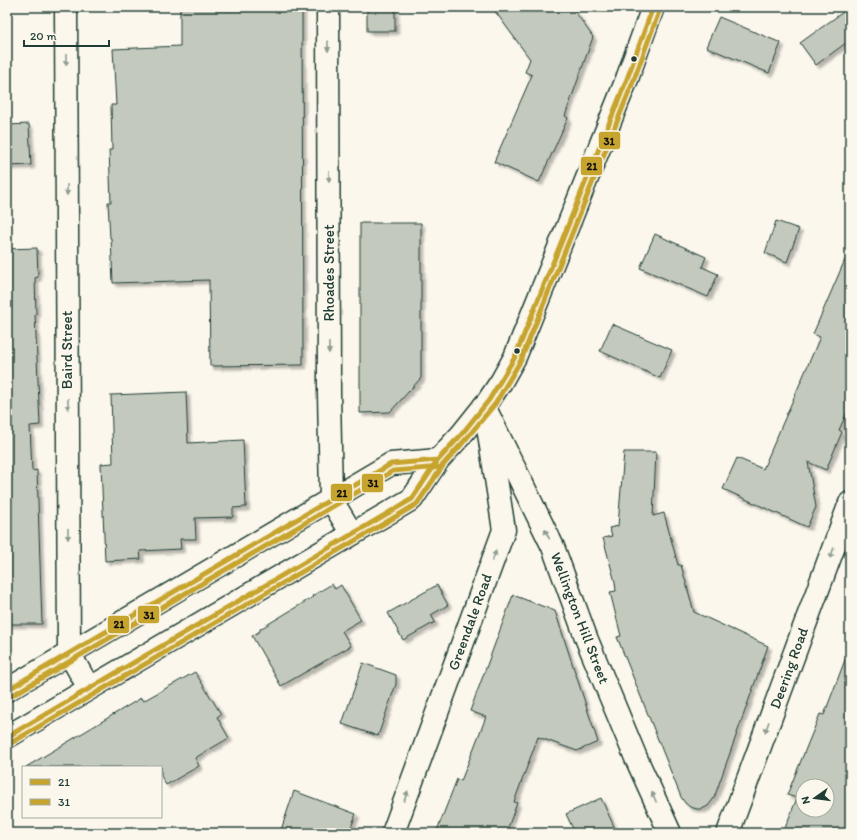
<svg xmlns="http://www.w3.org/2000/svg" width="857" height="840" font-family="Itim,sans-serif">
  <style>
    .building { fill: #c4c9be; stroke: #1f3d34; fill-rule: evenodd; filter: url(#shadow) }
    .lines { fill: none; stroke-linecap: round; stroke-linejoin: round }
    .street-casing { stroke: #1f3d34; stroke-width: 25 }
    .highway-casing { stroke: #1f3d34; stroke-width: 25 }
    .street { stroke: #fbf7ec; stroke-width: 22 }
    .highway { stroke: #fbf7ec; stroke-width: 22 }
    .bus-1-casing { stroke: #fbf7ec; stroke-width: 8 }
    .bus-2-casing { stroke: #fbf7ec; stroke-width: 8 }
    .bus-1 { stroke: #c7a42e; stroke-width: 5 }
    .bus-2 { stroke: #c7a42e; stroke-width: 5 }
    .oneway { fill: #8d9a90 }
    .bus-dot { fill: #1f3d34; stroke: #fbf7ec; stroke-width: 1.5 }
    .labels { text-anchor: middle; dominant-baseline: central; stroke-width: 3; stroke-linejoin: round; paint-order: stroke }
    .street-label { font-size: 15px; fill: #1f3d34; stroke: #fbf7ec }
    .line-badge { stroke: #fbf7ec; stroke-width: 1.5 }
    .pale-badge-label { font-size: 11px; text-anchor: middle; font-weight: bold; fill: #111 }
  </style>
  <defs>
    <filter id="shadow"><feDropShadow dx="3.5" dy="3.5" stdDeviation="1" flood-color="#0004"/></filter>
  </defs>
  <rect width="100%" height="100%" fill="#fbf7ec"/>
  <filter id="ink" filterUnits="userSpaceOnUse"><feTurbulence type="fractalNoise" baseFrequency=".025" numOctaves="2"/><feDisplacementMap in="SourceGraphic" scale="8" xChannelSelector="R" yChannelSelector="G"/><feConvolveMatrix kernelMatrix="1 2 1 2 8 2 1 2 1" color-interpolation-filters="sRGB"/></filter>
  <g filter="url(#ink)">
    <g class="building">
      <polygon points="180,7 302,7 303,365 210,366 209,280 113,283 111,238 110,238 108,202 111,202 109,150 112,150 111,105 116,105 113,49 180,46"/>
      <rect x="367" y="7" width="28" height="24"/>
      <polygon points="492,7 572,7 593,37 565,116 568,118 539,182 494,162 532,75 525,72 530,59"/>
      <polygon points="850,7 850,40 816,65 800,43"/>
      <polygon points="719,17 781,43 769,73 706,47"/>
      <polygon points="29,124 31,165 7,166 7,125"/>
      <polygon points="776,221 799,229 787,262 765,253"/>
      <polygon points="360,223 421,223 421,378 390,412 360,413"/>
      <polygon points="655,234 706,257 702,267 718,274 708,297 640,268"/>
      <polygon points="37,248 38,277 35,278 36,314 35,314 40,425 30,426 32,471 37,470 42,624 7,624 7,249"/>
      <polygon points="850,248 850,406 839,430 842,432 826,470 808,462 816,507 807,527 723,489 737,458 763,469 820,337 813,334"/>
      <polygon points="612,324 672,350 660,378 600,351"/>
      <polygon points="186,392 188,443 243,440 246,507 233,508 233,517 195,518 196,539 180,539 181,549 140,551 141,559 105,561 101,464 113,463 111,395"/>
      <polygon points="624,452 656,452 653,516 664,513 678,565 681,565 694,612 768,646 714,798 708,806 702,809 697,809 690,807 685,803 681,797 617,637 621,636 610,592 616,591 615,582 603,538 612,536 609,528 618,526"/>
      <polygon points="332,584 335,589 341,585 361,620 342,631 351,646 281,686 252,636 260,631 260,629 313,597 312,596"/>
      <polygon points="437,585 448,605 431,615 435,622 403,640 388,613"/>
      <polygon points="513,595 555,611 598,742 577,751 538,737 514,802 517,803 506,833 436,833 457,779 461,781 486,717 470,711"/>
      <path d="M848,652L850,653V833H783L797,798L787,795L820,714L824,715ZM803,786H827V810H803Z"/>
      <polygon points="363,663 396,675 396,684 378,736 342,724"/>
      <polygon points="195,672 221,714 217,717 229,738 195,758 199,766 166,785 161,776 161,767 26,767 141,698 143,701"/>
      <polygon points="294,791 356,814 349,833 280,833"/>
      <polygon points="601,798 617,833 575,833 566,814"/>
    </g>
    <g class="lines">
      <defs>
        <g id="street">
          <polyline points="66,7 69,653 89,688"/>
          <polyline points="328,7 329,392 331,499 352,534"/>
          <polyline points="484,406 553,547 587,640 636,758 670,833"/>
          <polyline points="393,833 504,530 488,427"/>
          <polyline points="728,833 850,503"/>
        </g>
        <g id="highway">
          <polyline points="7,690 391,464 438,460"/>
          <polyline points="7,737 412,499 438,460 461,435 489,400 501,382 515,357 627,79 653,7"/>
        </g>
      </defs>
      <use href="#street" class="street-casing"/>
      <use href="#highway" class="highway-casing"/>
      <use href="#street" class="street"/>
      <use href="#highway" class="highway"/>
      <defs>
        <g id="bus-1">
          <polyline points="7,690 391,464 438,460 455,441"/>
          <polyline points="7,737 412,499 438,460 461,435 489,400 515,357 627,79 653,7"/>
        </g>
        <g id="bus-2">
          <polyline points="11,696 393,471 441,467 460,446"/>
          <polyline points="11,743 417,504 444,464 466,439 495,404 521,360 633,82 660,9"/>
        </g>
      </defs>
      <use href="#bus-1" class="bus-1-casing"/>
      <use href="#bus-2" class="bus-2-casing"/>
      <use href="#bus-1" class="bus-1"/>
      <use href="#bus-2" class="bus-2"/>
    </g>
    <defs><path id="oneway-solid" d="M-6-.8H1V-3.2L6.5 0L1 3.2V.8H-6Z"/></defs>
    <g class="oneway">
      <use href="#oneway-solid" transform="translate(328 46) rotate(90)"/>
      <use href="#oneway-solid" transform="translate(66 60) rotate(90)"/>
      <use href="#oneway-solid" transform="translate(329 176) rotate(90)"/>
      <use href="#oneway-solid" transform="translate(67 190) rotate(90)"/>
      <use href="#oneway-solid" transform="translate(329 348) rotate(90)"/>
      <use href="#oneway-solid" transform="translate(68 404) rotate(90)"/>
      <use href="#oneway-solid" transform="translate(68 534) rotate(90)"/>
      <use href="#oneway-solid" transform="translate(547 534) rotate(-116)"/>
      <use href="#oneway-solid" transform="translate(832 553) rotate(110)"/>
      <use href="#oneway-solid" transform="translate(494 556) rotate(-70)"/>
      <use href="#oneway-solid" transform="translate(767 727) rotate(110)"/>
      <use href="#oneway-solid" transform="translate(406 796) rotate(-70)"/>
      <use href="#oneway-solid" transform="translate(654 797) rotate(-114)"/>
    </g>
  </g>
  <g class="bus-dot">
    <circle cx="634" cy="59" r="3.5"/>
    <circle cx="517" cy="351" r="3.5"/>
  </g>
  <g class="labels">
    <g class="street-label">
      <text transform="translate(329 273) rotate(-90)">Rhoades Street</text>
      <text transform="translate(67 350) rotate(-90)">Baird Street</text>
      <text transform="translate(580 618) rotate(69)">Wellington Hill Street</text>
      <text transform="translate(470 622) rotate(-70)">Greendale Road</text>
      <text transform="translate(789 668) rotate(-70)">Deering Road</text>
    </g>
  </g>
  <g class="line-badge">
    <rect x="598" y="131" width="23" height="19" rx="4" fill="#c7a42e"/>
    <rect x="580" y="156" width="23" height="20" rx="4" fill="#c7a42e"/>
    <rect x="361" y="473" width="23" height="20" rx="4" fill="#c7a42e"/>
    <rect x="330" y="483" width="23" height="19" rx="4" fill="#c7a42e"/>
    <rect x="137" y="605" width="23" height="19" rx="4" fill="#c7a42e"/>
    <rect x="107" y="615" width="23" height="19" rx="4" fill="#c7a42e"/>
  </g>
  <g class="pale-badge-label">
    <text x="609" y="145">31</text>
    <text x="592" y="170">21</text>
    <text x="373" y="487">31</text>
    <text x="342" y="497">21</text>
    <text x="149" y="619">31</text>
    <text x="119" y="628">21</text>
  </g>
  <rect width="857" height="840" fill="none" stroke="#fbf7ec" stroke-width="24"/>
  <rect x="12" y="12" width="833" height="816" fill="none" stroke="#1f3d34" stroke-width="1.5" filter="url(#ink)"/>
  <rect x="22" y="766" width="140" height="52" fill="#fbf7ec" stroke="#a3ada2"/>
  <rect x="30" y="779" width="20" height="6" fill="#c7a42e" stroke="#a3ada2"/>
  <text x="58" y="786" font-size="12" fill="#1f3d34">21</text>
  <rect x="30" y="799" width="20" height="6" fill="#c7a42e" stroke="#a3ada2"/>
  <text x="58" y="806" font-size="12" fill="#1f3d34">31</text>
  <g transform="translate(815 798) rotate(256)"><circle r="19" fill="#fbf7ec" stroke="#a3ada2"/>
  <path d="M0-3L7 15L0 10L-7 15Z" fill="#1f3d34"/>
  <text y="-6" font-size="11" font-weight="bold" text-anchor="middle" fill="#1f3d34">N</text>
  </g>
  <path d="M24 40v6h85v-6" fill="none" stroke="#1f3d34" stroke-width="2"/>
  <text x="30" y="40" font-size="12" fill="#1f3d34" stroke="#fbf7ec" stroke-width="3" paint-order="stroke">20 m</text>
</svg>
